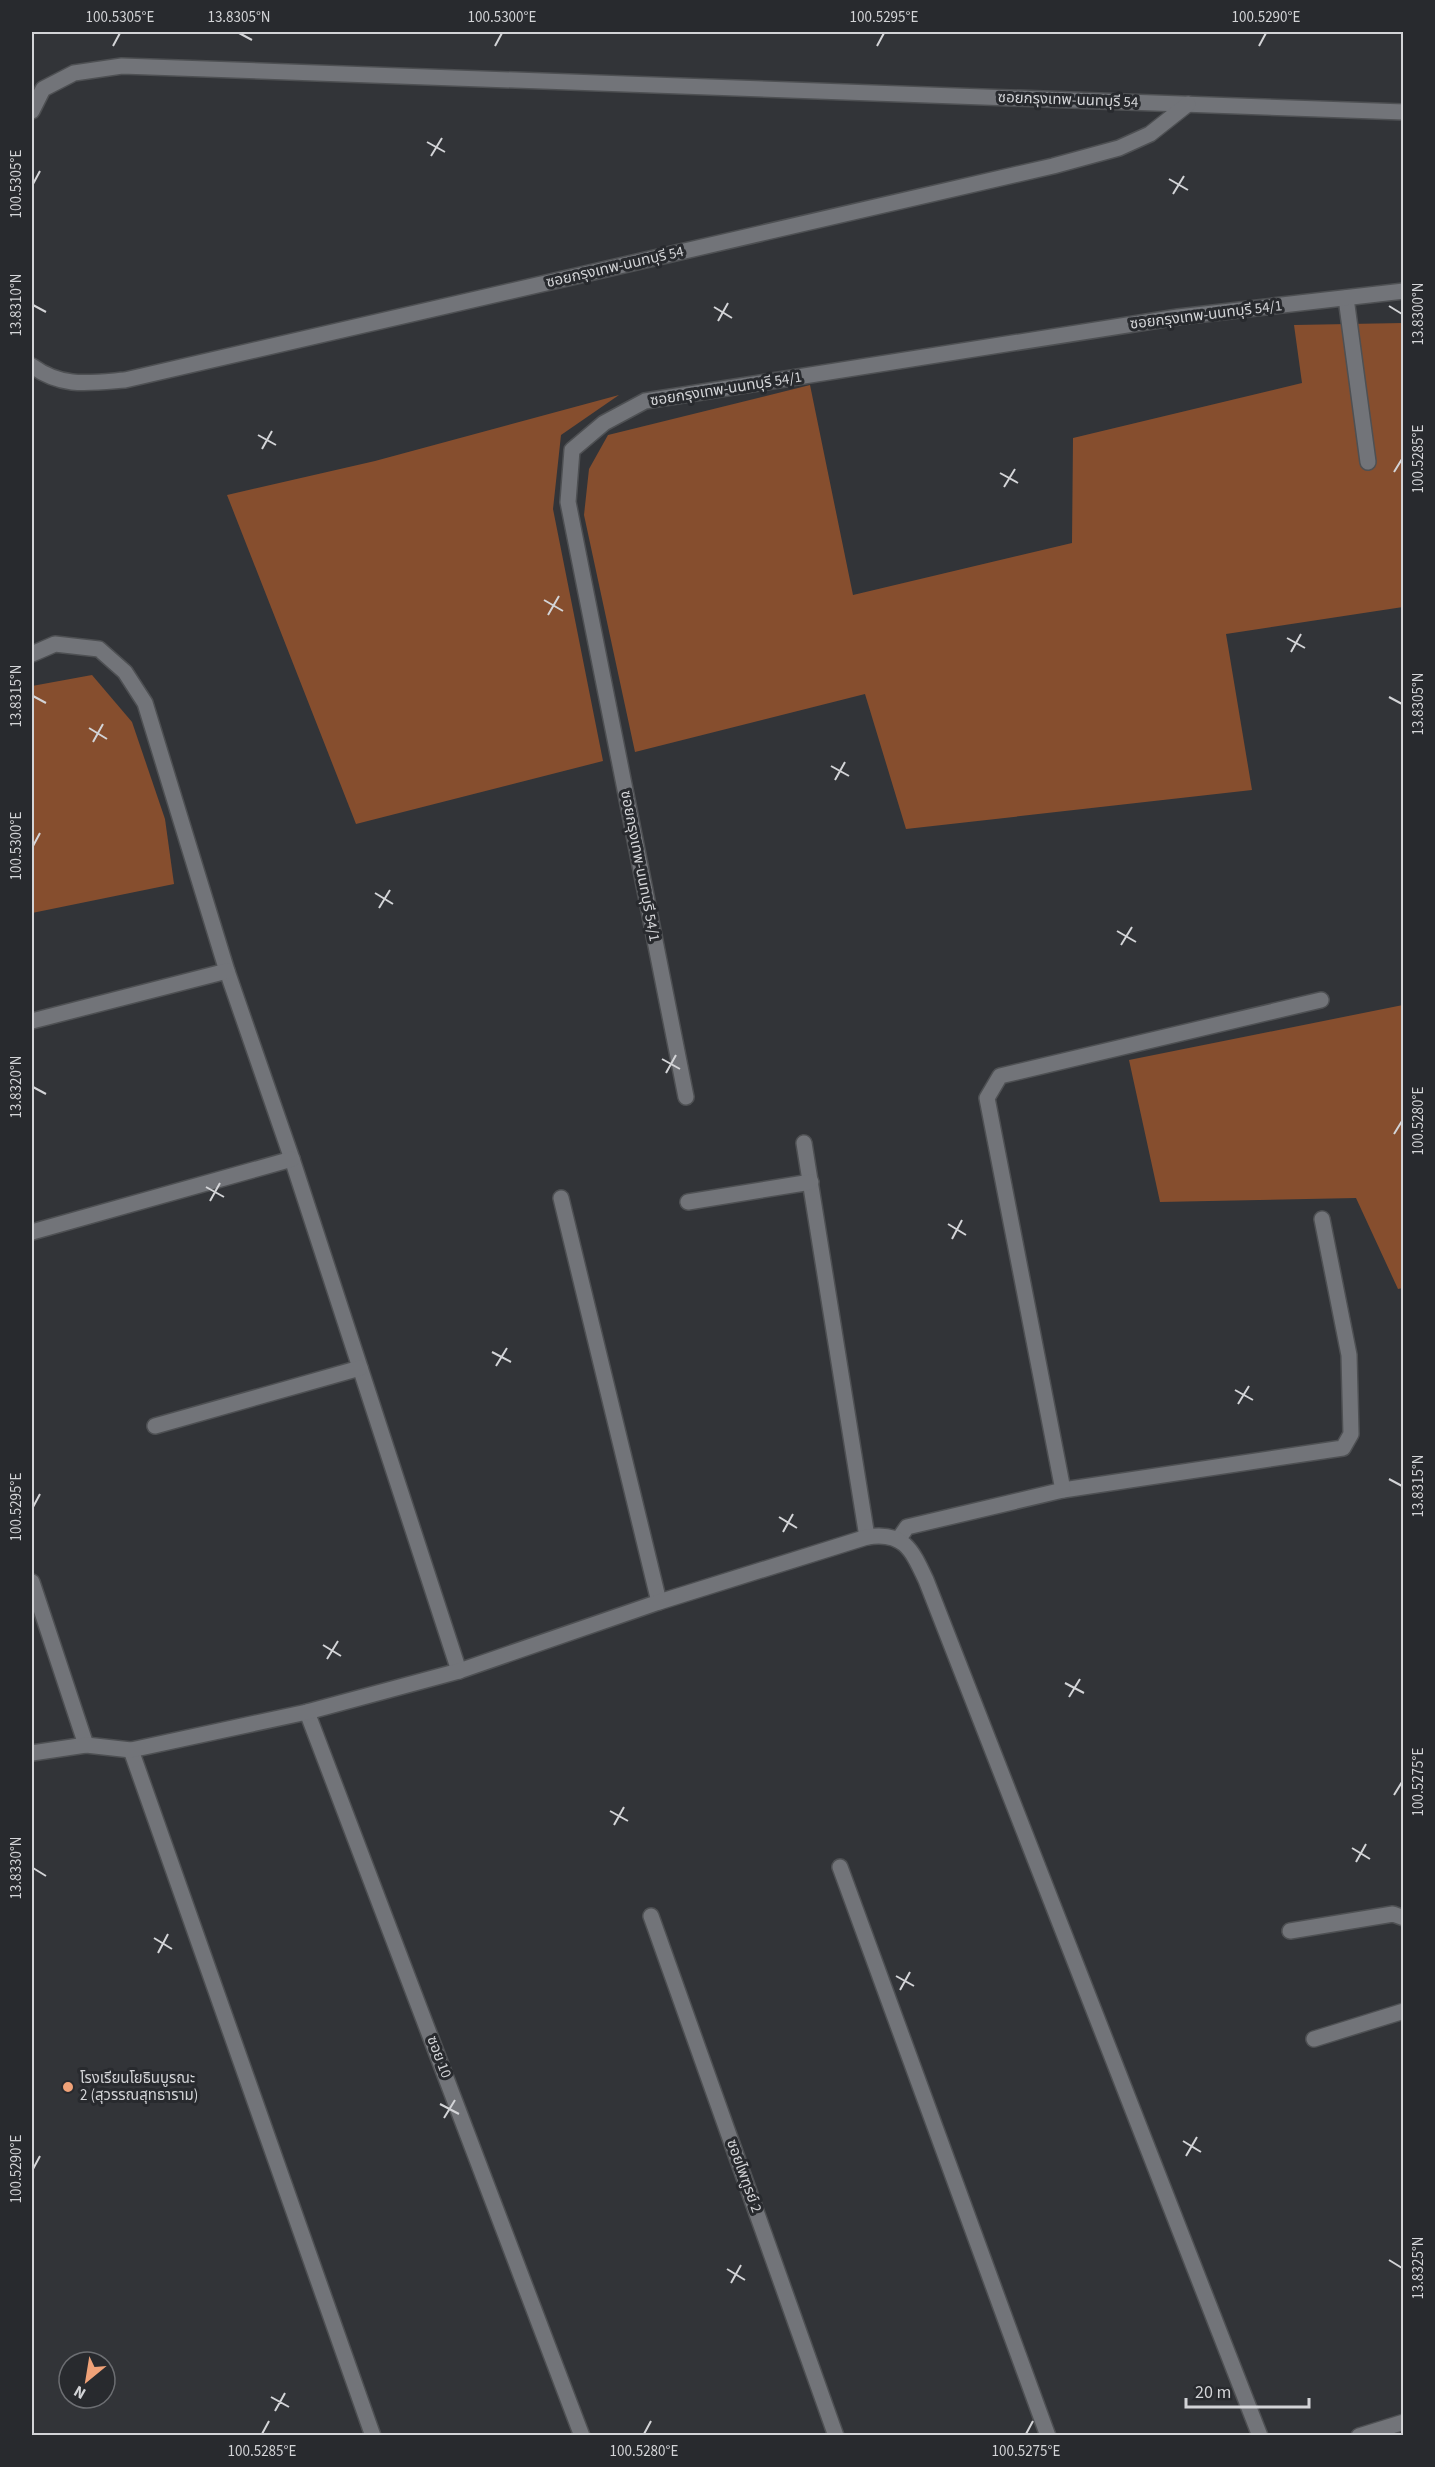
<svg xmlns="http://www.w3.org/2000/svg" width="1435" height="2467" font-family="'Source Sans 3','Noto Sans Thai',sans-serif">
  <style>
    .green { fill: #864e2e }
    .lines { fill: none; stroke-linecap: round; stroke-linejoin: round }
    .service-casing { stroke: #4e5053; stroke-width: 18 }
    .minor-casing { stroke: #4e5053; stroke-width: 18 }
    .service { stroke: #727479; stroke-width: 15 }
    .minor { stroke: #727479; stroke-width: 15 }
    .ticks { fill: none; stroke: #d3d4d7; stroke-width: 2 }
    .poi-dot { fill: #f0a278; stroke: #282a2e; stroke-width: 2 }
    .labels { text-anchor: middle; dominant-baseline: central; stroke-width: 6; stroke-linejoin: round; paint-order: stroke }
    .street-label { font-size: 15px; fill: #d3d4d7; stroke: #282a2e }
    .poi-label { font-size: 15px; fill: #d3d4d7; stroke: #282a2e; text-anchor: start }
    .neatline { fill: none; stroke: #d3d4d7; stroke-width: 2 }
    .ticks-label { font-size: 15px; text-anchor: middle; fill: #d3d4d7 }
  </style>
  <rect width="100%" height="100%" fill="#323438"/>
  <g class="green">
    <polygon points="1403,323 1403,607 1226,634 1252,790 906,829 865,694 635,752 584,515 589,469 608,435 810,385 853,595 1072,543 1073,438 1302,383 1294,325"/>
    <polygon points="619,395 561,435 553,509 603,761 356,824 227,495 375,461"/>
    <polygon points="92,675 132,722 165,819 174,884 32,913 32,686"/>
    <polygon points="1403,1005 1403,1288 1398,1289 1356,1198 1160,1202 1129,1060"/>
  </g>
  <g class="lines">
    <defs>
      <polyline id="service" points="1346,298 1368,462"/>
      <g id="minor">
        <polyline points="32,111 43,89 74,73 122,66 1404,112"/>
        <path d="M32,366C62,388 89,383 125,380L1053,166L1119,148L1150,134L1188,104"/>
        <polyline points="32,654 55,644 99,649 125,672 145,703 227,971 292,1159 459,1671"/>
        <polyline points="32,1021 227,971"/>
        <polyline points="686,1097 568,502 572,450 604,423 645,401 1178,317 1404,291"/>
        <polyline points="804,1143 867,1537"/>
        <polyline points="561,1198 659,1602"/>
        <polyline points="688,1202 811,1182"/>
        <polyline points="32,1232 292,1159"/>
        <polyline points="155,1426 360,1368"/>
        <polyline points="1063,1490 1343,1448 1351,1434 1349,1355 1322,1219"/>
        <polyline points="898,1540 907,1527 1063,1490 987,1098 1000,1076 1321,1000"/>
        <polyline points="32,1582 86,1745"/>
        <polyline points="307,1712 582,2436"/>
        <polyline points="131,1750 373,2436"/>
        <path d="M32,1753L86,1745L131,1750L307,1712L459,1671L659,1602L867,1537C904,1531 912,1550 926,1580L1260,2436"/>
        <polyline points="840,1867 1048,2436"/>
        <polyline points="651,1916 836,2436"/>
        <polyline points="1290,1931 1393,1914 1404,1918"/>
        <polyline points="1314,2039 1404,2011"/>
        <polyline points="1359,2436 1404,2422"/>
      </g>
    </defs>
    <use href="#service" class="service-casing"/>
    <use href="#minor" class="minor-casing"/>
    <use href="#service" class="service"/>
    <use href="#minor" class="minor"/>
  </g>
  <path class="ticks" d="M239,33L252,40M113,46L120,33M495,46L502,33M877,46L884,33M1259,46L1266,33M427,142L445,152M431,156L442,138M1169,179L1188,190M33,184L40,171M1173,194L1184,176M33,305L46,312M1389,306L1402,314M714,307L732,318M718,321L728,303M258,435L276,445M262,449L272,431M1394,472L1402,459M1000,473L1018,483M1004,487L1015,469M544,600L563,611M548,615L559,596M1287,638L1305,648M1291,652L1301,634M33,696L46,703M1389,697L1402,704M89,728L107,739M93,742L103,724M831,766L849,776M835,780L845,762M33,846L40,833M375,893L393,904M379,908L390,890M1117,931L1136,942M1121,945L1132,927M662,1059L680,1069M666,1073L676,1055M33,1087L46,1094M1394,1134L1402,1121M206,1187L224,1197M210,1201L220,1183M948,1224L966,1235M952,1239L962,1220M492,1352L511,1362M496,1366L507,1348M1235,1390L1253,1400M1238,1404L1249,1386M1389,1479L1402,1486M33,1507L40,1494M779,1517L797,1528M783,1532L793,1514M323,1645L341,1656M327,1659L338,1641M1065,1683L1084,1693M1069,1697L1080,1679M1394,1795L1402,1782M610,1811L628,1821M614,1825L624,1807M1352,1848L1370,1859M1356,1862L1366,1844M33,1868L46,1876M154,1938L172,1949M158,1953L168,1934M896,1976L914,1986M900,1990L910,1972M440,2104L459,2114M444,2118L455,2100M1183,2141L1201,2152M1186,2156L1197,2137M33,2169L40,2156M1389,2260L1402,2268M727,2269L745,2280M731,2283L741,2265M271,2397L289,2407M275,2411L285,2393M262,2434L269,2421M644,2434L651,2421M1026,2434L1033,2421"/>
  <circle class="poi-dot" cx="68" cy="2087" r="6"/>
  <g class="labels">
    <g class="street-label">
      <text transform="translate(1068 100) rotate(2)">ซอยกรุงเทพ-นนทบุรี 54</text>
      <text transform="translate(615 267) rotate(-13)">ซอยกรุงเทพ-นนทบุรี 54</text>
      <text transform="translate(1206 315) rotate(-7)">ซอยกรุงเทพ-นนทบุรี 54/1</text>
      <text transform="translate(726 389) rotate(-9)">ซอยกรุงเทพ-นนทบุรี 54/1</text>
      <text transform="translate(640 866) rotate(79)">ซอยกรุงเทพ-นนทบุรี 54/1</text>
      <text transform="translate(439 2057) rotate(69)">ซอย 10</text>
      <text transform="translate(744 2176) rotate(70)">ซอยไพฑูรย์ 2</text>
    </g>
    <g class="poi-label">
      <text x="80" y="2078">โรงเรียนโยธินบูรณะ<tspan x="80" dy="17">2 (สุวรรณสุทธาราม)</tspan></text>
    </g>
  </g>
  <rect width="1435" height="2467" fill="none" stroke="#282a2e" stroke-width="66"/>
  <g transform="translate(87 2380) rotate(210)"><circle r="28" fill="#282a2e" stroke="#6c6e72" stroke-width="1.5"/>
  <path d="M0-4.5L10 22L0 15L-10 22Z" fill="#f0a278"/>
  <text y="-9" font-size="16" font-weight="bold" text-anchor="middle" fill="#d3d4d7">N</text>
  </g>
  <path d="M1186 2398v9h123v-9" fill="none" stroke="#d3d4d7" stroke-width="3"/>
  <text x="1195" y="2398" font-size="18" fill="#d3d4d7" stroke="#282a2e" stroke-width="4.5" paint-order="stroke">20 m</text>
  <rect x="33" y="33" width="1369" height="2401" class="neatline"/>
  <g class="ticks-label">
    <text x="120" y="22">100.5305°E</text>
    <text x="239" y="22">13.8305°N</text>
    <text x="502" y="22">100.5300°E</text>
    <text x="884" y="22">100.5295°E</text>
    <text x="1266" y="22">100.5290°E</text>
    <text transform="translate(16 184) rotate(-90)" y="5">100.5305°E</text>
    <text transform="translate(16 305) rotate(-90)" y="5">13.8310°N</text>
    <text transform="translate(1418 314) rotate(-90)" y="5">13.8300°N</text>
    <text transform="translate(1418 459) rotate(-90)" y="5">100.5285°E</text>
    <text transform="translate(16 696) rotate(-90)" y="5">13.8315°N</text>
    <text transform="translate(1418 704) rotate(-90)" y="5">13.8305°N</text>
    <text transform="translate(16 846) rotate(-90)" y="5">100.5300°E</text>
    <text transform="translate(16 1087) rotate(-90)" y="5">13.8320°N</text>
    <text transform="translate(1418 1121) rotate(-90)" y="5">100.5280°E</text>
    <text transform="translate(1418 1486) rotate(-90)" y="5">13.8315°N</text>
    <text transform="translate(16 1507) rotate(-90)" y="5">100.5295°E</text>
    <text transform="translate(1418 1782) rotate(-90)" y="5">100.5275°E</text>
    <text transform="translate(16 1868) rotate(-90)" y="5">13.8330°N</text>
    <text transform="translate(16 2169) rotate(-90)" y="5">100.5290°E</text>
    <text transform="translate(1418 2268) rotate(-90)" y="5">13.8325°N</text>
    <text x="262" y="2456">100.5285°E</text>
    <text x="644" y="2456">100.5280°E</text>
    <text x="1026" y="2456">100.5275°E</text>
  </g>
</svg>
